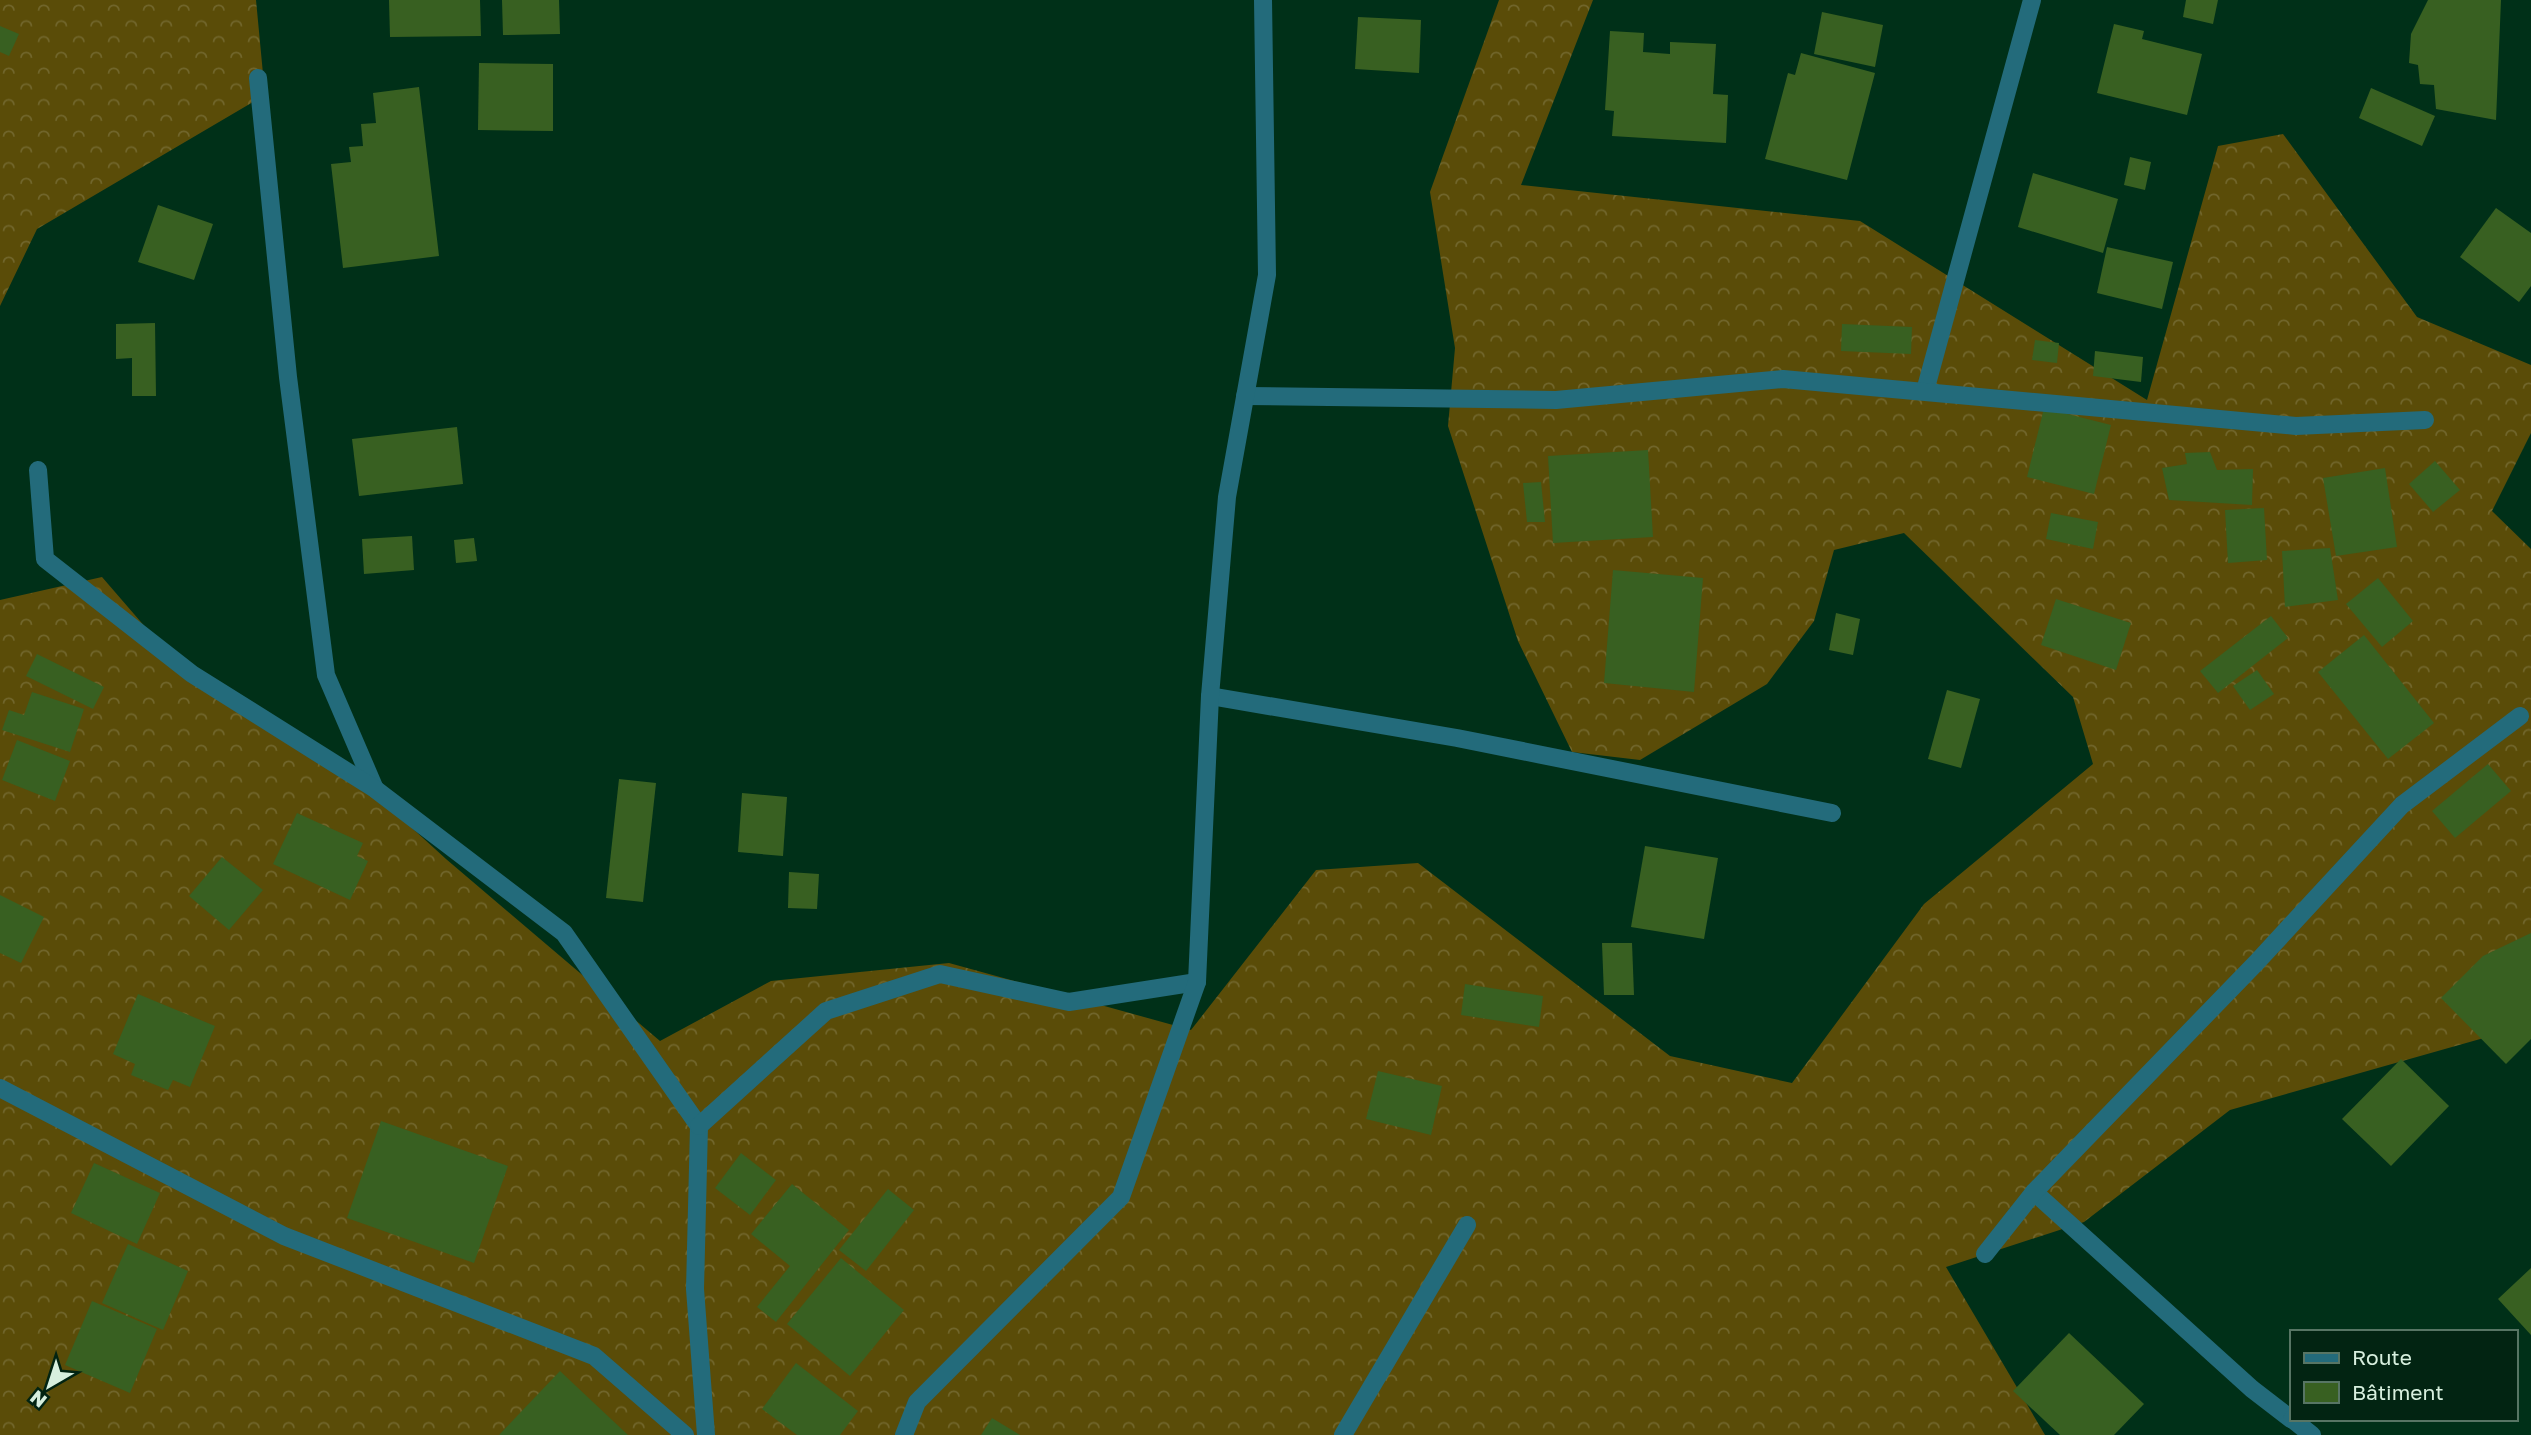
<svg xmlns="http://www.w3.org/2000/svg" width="2531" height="1435" font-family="'Golos Text',sans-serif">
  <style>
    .forest { fill: url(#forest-crowns) }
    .building { fill: #386021 }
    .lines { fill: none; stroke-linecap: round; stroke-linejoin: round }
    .minor { stroke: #236b7b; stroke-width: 18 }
  </style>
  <defs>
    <pattern id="forest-crowns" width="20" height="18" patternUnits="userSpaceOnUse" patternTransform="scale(1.75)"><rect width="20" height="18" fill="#5a4c08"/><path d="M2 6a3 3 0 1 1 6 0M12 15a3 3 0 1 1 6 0" fill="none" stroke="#71662c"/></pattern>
  </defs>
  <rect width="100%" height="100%" fill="#003018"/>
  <g class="forest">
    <polygon points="0,0 256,0 265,95 37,229 0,306"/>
    <polygon points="1499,0 1593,0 1521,185 1860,221 2147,400 2218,146 2283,134 2417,317 2531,365 2531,433 2492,511 2531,549 2531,1016 2512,1030 2230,1110 2084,1222 1946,1267 2045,1435 0,1435 0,600 102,577 153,636 215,685 332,755 446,859 660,1041 771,981 949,963 1191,1030 1316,870 1418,863 1670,1056 1792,1083 1924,904 2093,764 2073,697 1904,533 1834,550 1814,621 1767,684 1640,760 1572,752 1518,641 1448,426 1455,348 1430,192"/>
  </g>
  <g class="building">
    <polygon points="389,0 480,0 481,36 390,37"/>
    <polygon points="502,0 559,0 560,34 503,35"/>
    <polygon points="2186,0 2218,0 2213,24 2183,17"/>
    <polygon points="2428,0 2501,0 2496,120 2436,109 2434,85 2420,84 2418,65 2409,63 2411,34"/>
    <polygon points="1822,12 1883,25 1875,67 1814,54"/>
    <polygon points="1358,17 1421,20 1419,73 1355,69"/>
    <polygon points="2114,24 2144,31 2142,39 2202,54 2187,115 2097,93"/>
    <polygon points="0,26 19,34 9,56 0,52"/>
    <polygon points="1610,31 1644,33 1643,52 1670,54 1670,42 1716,44 1713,94 1728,95 1726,143 1612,136 1614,111 1605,110"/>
    <polygon points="1801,53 1875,73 1847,180 1765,159 1788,73 1795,75"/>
    <polygon points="479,63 553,64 553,131 478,130"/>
    <polygon points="419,87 439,256 343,268 331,164 351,162 349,147 363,146 361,124 376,123 373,93"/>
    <polygon points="2371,88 2435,116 2422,146 2359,118"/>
    <polygon points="2130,157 2151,162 2145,190 2124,185"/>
    <polygon points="2033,173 2118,199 2103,253 2018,227"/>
    <polygon points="158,205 213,224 194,280 138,262"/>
    <polygon points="2496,208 2531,233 2531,286 2519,302 2460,257"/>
    <polygon points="2107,247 2173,262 2162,309 2097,293"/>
    <polygon points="155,323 156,396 132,396 132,358 116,359 116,324"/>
    <polygon points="1842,324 1912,327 1911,354 1841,351"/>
    <polygon points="2035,340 2059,343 2057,363 2032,360"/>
    <polygon points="2095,351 2143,357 2141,382 2093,376"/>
    <polygon points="2044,408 2111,425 2094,494 2027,477"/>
    <polygon points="457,427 463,484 359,496 352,439"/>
    <polygon points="1648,450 1653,537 1553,543 1548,456"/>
    <polygon points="2210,452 2217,470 2253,469 2252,505 2169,500 2162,468 2187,464 2185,453"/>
    <polygon points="2435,461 2460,490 2433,512 2409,484"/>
    <polygon points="2385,468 2397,547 2336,556 2323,478"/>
    <polygon points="1541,482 1545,522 1527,522 1523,483"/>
    <polygon points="2264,508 2267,560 2228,563 2225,510"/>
    <polygon points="2051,513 2098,522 2093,549 2046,539"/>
    <polygon points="412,536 414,570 364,574 362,539"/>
    <polygon points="474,538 477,561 456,563 454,540"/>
    <polygon points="2330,548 2338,600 2285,607 2282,551"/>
    <polygon points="1613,570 1703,578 1694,692 1604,683"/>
    <polygon points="2378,578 2413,621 2382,647 2346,604"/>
    <polygon points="2056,599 2131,623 2116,670 2041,645"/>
    <polygon points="1836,613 1860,619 1853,655 1829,650"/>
    <polygon points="2271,616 2288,638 2218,693 2200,671"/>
    <polygon points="2364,635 2434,723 2388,759 2318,672"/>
    <polygon points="37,654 104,687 93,709 26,676"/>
    <polygon points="2257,670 2274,694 2250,710 2233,686"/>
    <polygon points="1947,690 1980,699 1961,768 1928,759"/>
    <polygon points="32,692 84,709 70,752 2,730 9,710 24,715"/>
    <polygon points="17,740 70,761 55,801 2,780"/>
    <polygon points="2488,764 2511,791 2455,838 2432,811"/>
    <polygon points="619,779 656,783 643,902 606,898"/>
    <polygon points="742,793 787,797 783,856 738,852"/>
    <polygon points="297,813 363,843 357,856 368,861 350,900 273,864"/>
    <polygon points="1645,846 1718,858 1704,939 1631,927"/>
    <polygon points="222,857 263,890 229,930 189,896"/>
    <polygon points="789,872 819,874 817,909 788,908"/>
    <polygon points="0,895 44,917 21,963 0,953"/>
    <polygon points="2531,933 2531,1039 2506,1064 2441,998 2483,956"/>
    <polygon points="1602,943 1632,943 1634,995 1604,995"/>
    <polygon points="1465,984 1543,996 1539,1027 1461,1015"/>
    <polygon points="138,994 215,1026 190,1087 173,1080 168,1090 131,1075 135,1064 113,1054"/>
    <polygon points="2401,1059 2449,1106 2391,1166 2342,1119"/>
    <polygon points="1378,1071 1442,1086 1431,1135 1366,1119"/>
    <polygon points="381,1121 508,1166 474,1263 347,1218"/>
    <polygon points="741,1153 776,1180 750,1215 715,1188"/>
    <polygon points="94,1163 160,1193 137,1244 71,1213"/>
    <polygon points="792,1184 849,1230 776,1322 757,1307 790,1266 751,1234"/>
    <polygon points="888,1189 914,1210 866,1271 839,1250"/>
    <polygon points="128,1244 188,1271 163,1330 102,1303"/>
    <polygon points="841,1258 904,1310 850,1376 787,1324"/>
    <polygon points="2531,1268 2531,1335 2498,1299"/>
    <polygon points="92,1301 157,1329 130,1393 65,1365"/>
    <polygon points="2069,1333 2144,1404 2114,1435 2060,1435 2013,1391"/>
    <polygon points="796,1363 858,1411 840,1435 797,1435 762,1409"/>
    <polygon points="560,1371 628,1435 499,1435"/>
    <polygon points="992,1418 1020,1435 981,1435"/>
  </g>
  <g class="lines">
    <g class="minor">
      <polyline points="258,78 288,377 326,675 375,789"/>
      <polyline points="1925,391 2032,0"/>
      <polyline points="1245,396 1556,400 1783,379 2296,426 2425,420"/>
      <polyline points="38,470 45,559 192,674 375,789 564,933 699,1126 695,1289 706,1435"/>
      <polyline points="1210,696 1457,738 1832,813"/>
      <polyline points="0,1088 284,1236 594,1356 685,1435"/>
      <polyline points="699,1126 826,1011 940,974 1069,1002 1197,982"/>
      <polyline points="2034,1192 2252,1389 2291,1419"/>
      <polyline points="1985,1254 2034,1192 2256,963 2402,805 2520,716"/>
      <polyline points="2292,1419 2312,1435"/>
      <polyline points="904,1435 917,1402 1121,1197 1197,982 1210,696 1227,497 1267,275 1263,0"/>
      <polyline points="1343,1435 1467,1225"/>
    </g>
  </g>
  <rect x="2290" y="1330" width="228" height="91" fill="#022412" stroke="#577564" stroke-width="2"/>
  <rect x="2304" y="1353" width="35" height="10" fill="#236b7b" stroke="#577564" stroke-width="2"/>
  <text x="2352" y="1365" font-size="21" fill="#d7efde">Route</text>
  <rect x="2304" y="1382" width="35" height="21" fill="#386021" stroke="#577564" stroke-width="2"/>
  <text x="2352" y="1400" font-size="21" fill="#d7efde">Bâtiment</text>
  <g transform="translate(49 1386) rotate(219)" stroke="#022412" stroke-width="5" paint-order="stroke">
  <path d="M0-5L12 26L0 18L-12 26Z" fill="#d7efde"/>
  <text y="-10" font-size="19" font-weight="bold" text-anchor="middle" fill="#d7efde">N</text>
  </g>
</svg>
